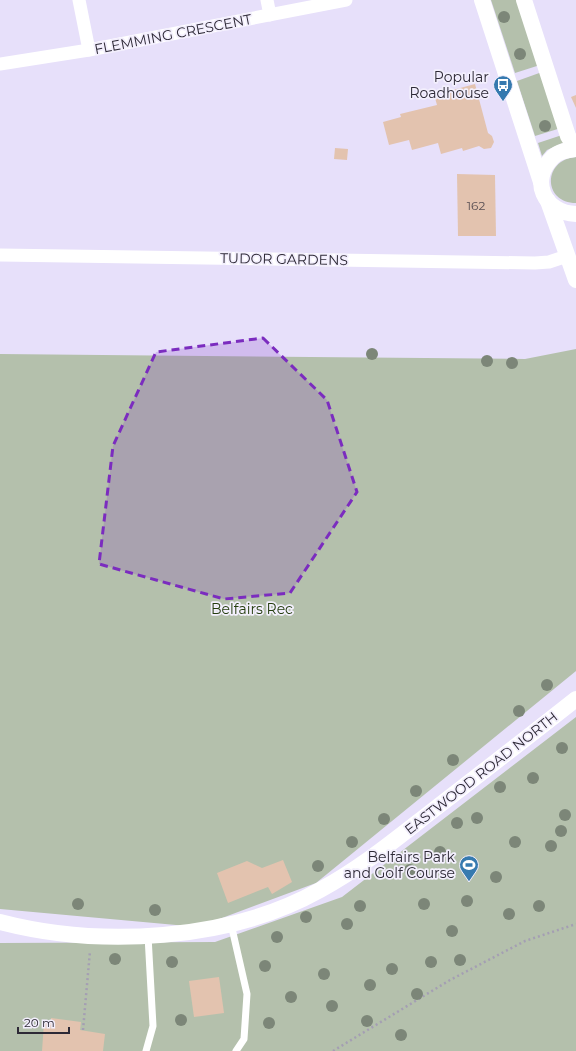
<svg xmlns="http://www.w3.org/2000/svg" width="576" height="1051" font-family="Montserrat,sans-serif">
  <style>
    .green { fill: #b4c0ac }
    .building { fill: #e3c3af }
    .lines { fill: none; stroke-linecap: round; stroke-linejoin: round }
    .path { stroke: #a49eb3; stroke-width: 2.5; stroke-dasharray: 2 3; stroke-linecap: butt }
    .service { stroke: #fff; stroke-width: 7 }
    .minor { stroke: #fff; stroke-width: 13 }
    .tertiary { stroke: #fff; stroke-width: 16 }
    .tree { fill: #7c8678 }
    .marked { fill: #7b2cbf; fill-opacity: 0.2; stroke: #7b2cbf; stroke-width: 3; stroke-dasharray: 8 5; stroke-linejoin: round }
    .labels { text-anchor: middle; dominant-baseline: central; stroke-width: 3.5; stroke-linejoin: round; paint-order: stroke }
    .number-label { font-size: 12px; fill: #5a5054 }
    .street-label { font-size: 14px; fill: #2d2936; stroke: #f3effd }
    .poi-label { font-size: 14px; fill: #2d2936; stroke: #f3effd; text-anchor: end }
    .park-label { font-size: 14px; fill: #243d0e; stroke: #f3effd }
  </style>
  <rect width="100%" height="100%" fill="#e7e0fa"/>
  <g class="green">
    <polygon points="491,0 519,0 540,65 515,73"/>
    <polygon points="542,72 561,128 535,136 517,81"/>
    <polygon points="562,135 565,142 547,150 542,156 538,143"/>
    <path d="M576,157V203C543,203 542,160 576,157Z"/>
    <polygon points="576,349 576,671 316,883 198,927 0,909 0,354 525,359"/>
    <polygon points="576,717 576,1051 0,1051 0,943 215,942 342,897"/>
  </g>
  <g class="building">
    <polygon points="475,84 488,133 492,136 494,142 491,148 484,149 479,146 463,151 462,148 441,154 438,143 412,150 409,140 389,145 383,122 401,117 400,114 437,105 435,98 450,94 449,91"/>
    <polygon points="576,95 576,108 571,97"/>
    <polygon points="335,148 348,149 347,160 334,159"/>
    <polygon points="457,174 495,175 496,236 458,236"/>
    <polygon points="283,860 292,882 272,894 268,887 228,903 217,873 247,861 262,868"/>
    <polygon points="219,977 224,1013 194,1017 189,981"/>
    <polygon points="51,1018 81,1022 80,1030 105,1034 103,1051 42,1051 44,1022 51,1023"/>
  </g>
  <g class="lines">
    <g class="path">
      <polyline points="83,1030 90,951"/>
      <polyline points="333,1051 450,980 525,941 576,924"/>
    </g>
    <g class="service">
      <polyline points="231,924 247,994 244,1039 236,1051"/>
      <polyline points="146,1051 153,1026 148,936"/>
    </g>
    <g class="minor">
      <polyline points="79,0 89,50"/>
      <polyline points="267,0 270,15"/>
      <polyline points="0,64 89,50 346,0"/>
      <polyline points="0,255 535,263 549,262 567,256"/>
    </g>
    <g class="tertiary">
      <polyline points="482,0 541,182"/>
      <path d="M524,0L568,136L576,149C568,150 559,151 553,157C529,180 544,213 576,214"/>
      <polyline points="548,201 576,280"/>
      <path d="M0,922C100,948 229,941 320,890C361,868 396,839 432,811C480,774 528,737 576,699"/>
    </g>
  </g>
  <g class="tree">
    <circle cx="504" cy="17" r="6"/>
    <circle cx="520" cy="54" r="6"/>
    <circle cx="545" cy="126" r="6"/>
    <circle cx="372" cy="354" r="6"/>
    <circle cx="487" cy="361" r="6"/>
    <circle cx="512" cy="363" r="6"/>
    <circle cx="547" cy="685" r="6"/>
    <circle cx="519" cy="711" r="6"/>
    <circle cx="562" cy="748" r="6"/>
    <circle cx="453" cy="760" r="6"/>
    <circle cx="533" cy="778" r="6"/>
    <circle cx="500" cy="787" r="6"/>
    <circle cx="416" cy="791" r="6"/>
    <circle cx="565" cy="815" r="6"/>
    <circle cx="477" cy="818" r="6"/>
    <circle cx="384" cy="819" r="6"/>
    <circle cx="457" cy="823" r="6"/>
    <circle cx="561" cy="831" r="6"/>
    <circle cx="352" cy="842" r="6"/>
    <circle cx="515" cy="842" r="6"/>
    <circle cx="551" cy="846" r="6"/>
    <circle cx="440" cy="852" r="6"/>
    <circle cx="318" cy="866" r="6"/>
    <circle cx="410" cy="870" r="6"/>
    <circle cx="496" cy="877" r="6"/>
    <circle cx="467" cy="901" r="6"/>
    <circle cx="78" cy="904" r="6"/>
    <circle cx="424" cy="904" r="6"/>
    <circle cx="360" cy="906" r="6"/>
    <circle cx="539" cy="906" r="6"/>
    <circle cx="155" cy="910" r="6"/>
    <circle cx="509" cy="914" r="6"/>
    <circle cx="306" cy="917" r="6"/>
    <circle cx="347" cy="924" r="6"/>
    <circle cx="452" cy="931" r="6"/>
    <circle cx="277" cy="937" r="6"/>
    <circle cx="115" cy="959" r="6"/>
    <circle cx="460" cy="960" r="6"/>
    <circle cx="172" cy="962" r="6"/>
    <circle cx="431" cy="962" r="6"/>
    <circle cx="265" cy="966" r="6"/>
    <circle cx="392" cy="969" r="6"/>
    <circle cx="324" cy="974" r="6"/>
    <circle cx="370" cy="985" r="6"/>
    <circle cx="417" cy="994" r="6"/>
    <circle cx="291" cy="997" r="6"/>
    <circle cx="332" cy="1006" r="6"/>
    <circle cx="181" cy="1020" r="6"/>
    <circle cx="367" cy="1021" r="6"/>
    <circle cx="269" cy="1023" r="6"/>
    <circle cx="401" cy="1035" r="6"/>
  </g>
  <path class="marked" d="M263,338L327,400L357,492L290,593L224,599L99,564L113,446L156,352Z"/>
  <defs>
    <symbol id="bus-pin" viewBox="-11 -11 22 30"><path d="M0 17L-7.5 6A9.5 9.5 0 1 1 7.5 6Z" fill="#367aaf" stroke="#f3effd"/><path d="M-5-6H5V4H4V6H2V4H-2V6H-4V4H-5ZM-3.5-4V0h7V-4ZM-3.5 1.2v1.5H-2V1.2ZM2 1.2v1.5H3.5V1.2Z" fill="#fff"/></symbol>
    <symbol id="stadium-pin" viewBox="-11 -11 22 30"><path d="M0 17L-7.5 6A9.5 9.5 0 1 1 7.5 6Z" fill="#367aaf" stroke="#f3effd"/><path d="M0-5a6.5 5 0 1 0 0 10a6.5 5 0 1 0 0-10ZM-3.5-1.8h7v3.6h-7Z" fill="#fff"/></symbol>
  </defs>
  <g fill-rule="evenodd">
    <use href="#bus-pin" x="492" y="74" width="22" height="30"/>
    <use href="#stadium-pin" x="458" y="854" width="22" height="30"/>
  </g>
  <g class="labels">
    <g class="number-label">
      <text x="476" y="205">162</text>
    </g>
    <g class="street-label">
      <text transform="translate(173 34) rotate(-11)">FLEMMING CRESCENT</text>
      <text transform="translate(284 259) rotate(1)">TUDOR GARDENS</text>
      <text transform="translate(481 773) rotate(-38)">EASTWOOD ROAD NORTH</text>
    </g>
    <g class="poi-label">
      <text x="489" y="77">Popular<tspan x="489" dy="16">Roadhouse</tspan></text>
      <text x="455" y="857">Belfairs Park<tspan x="455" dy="16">and Golf Course</tspan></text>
    </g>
    <g class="park-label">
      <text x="252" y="609">Belfairs Rec</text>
    </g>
  </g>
  <path d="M18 1027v6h51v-6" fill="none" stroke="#2d2936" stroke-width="2"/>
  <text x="24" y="1027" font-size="12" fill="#2d2936" stroke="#f3effd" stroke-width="3" paint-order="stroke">20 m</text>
</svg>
